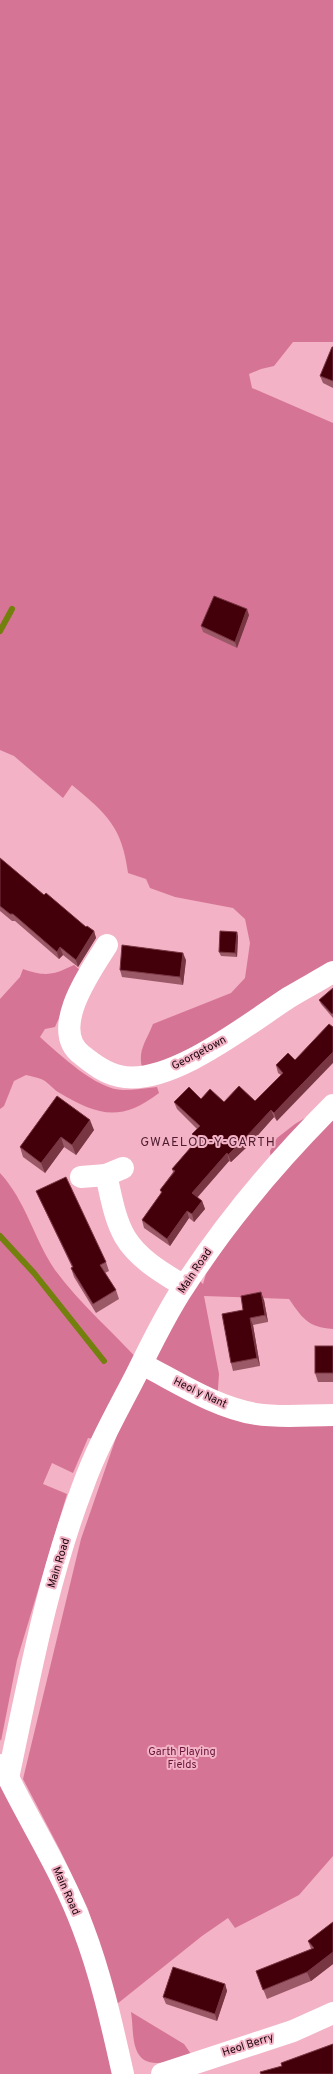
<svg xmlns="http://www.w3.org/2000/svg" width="333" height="2074" font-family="Overpass,sans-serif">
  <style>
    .green { fill: #d67495 }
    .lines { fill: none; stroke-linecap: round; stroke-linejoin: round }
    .stream { stroke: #74800d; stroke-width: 6 }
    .minor { stroke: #fff; stroke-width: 22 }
    .wall { fill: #9b5968 }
    .shaded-wall { fill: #783542 }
    .building { fill: #43000a; stroke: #783542 }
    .labels { text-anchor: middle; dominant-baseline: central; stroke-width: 4; stroke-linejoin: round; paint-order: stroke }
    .street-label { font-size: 11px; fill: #1b060d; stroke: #f3b2c5 }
    .park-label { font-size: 11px; fill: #681639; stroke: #f3b2c5 }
    .quarter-label { font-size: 13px; letter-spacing: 1px; fill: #4e1c2f; stroke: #f3b2c5 }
  </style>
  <rect width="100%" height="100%" fill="#f3b2c5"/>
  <g class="green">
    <path d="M0,0H333V342H293L274,366L261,369L249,374L252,388L333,423V985L145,1078C136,1052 143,1048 153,1024L231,993L245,978L250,943L245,919L233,908L175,897L150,888L146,879L128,873C122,827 107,814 72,785L63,798L14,756L0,750Z"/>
    <path d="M74,965L80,970L55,1027L45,1029L40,1037C59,1054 97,1090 123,1090C134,1090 146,1088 157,1087L159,1093C120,1123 97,1115 58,1092C52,1088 47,1081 41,1079C36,1077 30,1076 26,1075L14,1081L4,1106L0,1109V999L20,977L23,969C46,977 53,975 74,965Z"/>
    <path d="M333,1101V1329C308,1327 303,1319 289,1299L204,1296L219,1374L217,1403L333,1415V1856L299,1895L235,1928L228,1918L202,1936L117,2004L88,1909L60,1850L23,1779L81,1539L117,1435L102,1440L88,1438L73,1473L52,1463L43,1484L67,1494L17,1660L1,1741L0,1739V1173C26,1201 34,1239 55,1270C80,1304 114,1333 142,1364L193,1274L203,1284L206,1274L240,1224L272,1170L270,1151L277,1138L295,1124Z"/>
    <polygon points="0,1768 86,1950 113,2074 0,2074"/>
    <path d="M131,2012L184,2044L191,2054C175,2060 144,2073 136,2049C132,2038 133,2024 131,2012Z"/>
  </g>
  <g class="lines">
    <g class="stream">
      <polyline points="0,631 12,609"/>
      <polyline points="0,1236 34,1273 104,1361"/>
    </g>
    <g class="minor">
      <path d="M107,945C91,970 48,1030 82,1055C93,1064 105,1073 119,1076C168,1088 248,1024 288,998C303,989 318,981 333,972"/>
      <path d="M106,1175C111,1195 114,1218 125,1237C138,1259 163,1273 184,1286"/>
      <polyline points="81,1177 106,1175 123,1168"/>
      <path d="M142,1364C179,1383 215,1407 256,1414C281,1418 308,1415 333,1415"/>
      <path d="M2,1765C28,1820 62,1871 83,1928C101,1975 112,2025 123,2074"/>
      <path d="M8,1778C29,1680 47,1580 83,1486C97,1447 117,1412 136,1375C151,1345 166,1313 185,1285C228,1219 278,1160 333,1105"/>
      <polyline points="162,2074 293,2031 333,2013"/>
    </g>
  </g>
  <g class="wall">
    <polygon points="333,347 333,388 323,383 320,376"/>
    <polygon points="249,615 237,648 203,632 201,626"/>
    <polygon points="0,858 44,895 86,927 94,931 96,938 78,967 63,955 59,959 15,921 12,921 0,911"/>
    <polygon points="238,936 237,957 221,956 219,952"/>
    <polygon points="186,960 183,985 122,977 120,970"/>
    <polygon points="333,988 333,1018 321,1004 319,1000"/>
    <polygon points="288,1053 277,1121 274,1117 249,1145 231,1162 229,1161 197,1198 202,1201 205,1209 194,1222 189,1218 170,1246 144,1228 142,1220 161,1193 160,1190 173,1172 172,1169 196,1142 192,1134 197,1129 177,1109 174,1102 201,1099 224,1102 255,1101 281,1075 278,1073 276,1065"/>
    <polygon points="57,1096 94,1130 76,1155 64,1147 45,1173 23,1157 20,1147"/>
    <polygon points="36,1191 106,1262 109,1271 105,1273 116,1290 119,1299 96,1313 74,1277 71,1268 72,1267 40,1200"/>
    <polygon points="264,1300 268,1322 253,1325 260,1366 233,1371 231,1363 243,1310"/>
    <polygon points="333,1346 333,1382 318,1382 315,1373"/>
    <polygon points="333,1922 333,1964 311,1981 267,1999 256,1971 311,1949 308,1941"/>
    <polygon points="225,1984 227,1991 217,2021 166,2004 163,1997"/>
  </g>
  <g class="shaded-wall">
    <polygon points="247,609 249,615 237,648 235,642"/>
    <polygon points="94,931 96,938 78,967 76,960"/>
    <polygon points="237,932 238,936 237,957 235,953"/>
    <polygon points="60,947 63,955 59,959 57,952"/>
    <polygon points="183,953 186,960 183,985 180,977"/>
    <polygon points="333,1052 333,1063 277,1121 274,1113"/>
    <polygon points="271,1110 274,1117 249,1145 231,1162 228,1155"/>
    <polygon points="90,1120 94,1130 76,1155 72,1145"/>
    <polygon points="61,1137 64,1147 45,1173 41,1163"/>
    <polygon points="227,1153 229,1161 194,1201 192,1193"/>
    <polygon points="202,1201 205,1209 194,1222 192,1214"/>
    <polygon points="187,1211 189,1218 170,1246 167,1239"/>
    <polygon points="261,1292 264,1300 268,1322 265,1315"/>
    <polygon points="250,1318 253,1325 260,1366 257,1358"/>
    <polygon points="333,1952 333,1964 311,1981 307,1972"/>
    <polygon points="225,1984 227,1991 217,2021 215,2014"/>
  </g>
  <g class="building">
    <polygon points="332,347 333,347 333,381 320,376"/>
    <polygon points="214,596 247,609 235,642 201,626"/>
    <polygon points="0,858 44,895 46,893 86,927 87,926 94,931 76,960 60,947 57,952 13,914 10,914 0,906"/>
    <polygon points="220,931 237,932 235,953 219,952"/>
    <polygon points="122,945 183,953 180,977 120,970"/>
    <polygon points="333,988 333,1013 332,1014 319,1000"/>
    <polygon points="329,1024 333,1027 333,1052 274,1113 271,1110 246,1137 228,1155 227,1153 192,1193 202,1201 192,1214 187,1211 167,1239 142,1220 162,1192 160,1190 175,1171 172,1169 198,1139 192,1134 200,1126 174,1102 189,1087 201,1099 210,1089 224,1102 239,1086 255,1101 283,1073 276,1065 288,1053 295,1060"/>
    <polygon points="57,1096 90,1120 72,1145 61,1137 41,1163 20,1147"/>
    <polygon points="66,1177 106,1262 100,1265 116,1290 93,1304 71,1268 73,1267 36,1191"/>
    <polygon points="261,1292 265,1315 250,1318 257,1358 231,1363 222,1314 243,1310 241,1296"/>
    <rect x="315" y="1346" width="18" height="27"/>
    <polygon points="333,1922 333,1952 307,1972 263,1990 256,1971 314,1948 308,1941"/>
    <polygon points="173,1967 225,1984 215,2014 163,1997"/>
    <polygon points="333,2044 333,2074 261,2074 260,2072 282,2066 281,2063"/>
  </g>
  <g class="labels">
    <g class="street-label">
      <text transform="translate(199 1053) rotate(-28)">Georgetown</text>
      <text transform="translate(195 1271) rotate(-56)">Main Road</text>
      <text transform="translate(200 1393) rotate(25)">Heol y Nant</text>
      <text transform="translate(59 1563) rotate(-73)">Main Road</text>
      <text transform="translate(66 1891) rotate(66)">Main Road</text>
      <text transform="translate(248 2045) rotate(-18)">Heol Berry</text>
    </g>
    <g class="park-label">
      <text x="182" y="1752">Garth Playing<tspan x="182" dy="13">Fields</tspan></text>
    </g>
    <g class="quarter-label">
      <text x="208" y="1143">GWAELOD-Y-GARTH</text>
    </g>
  </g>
</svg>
